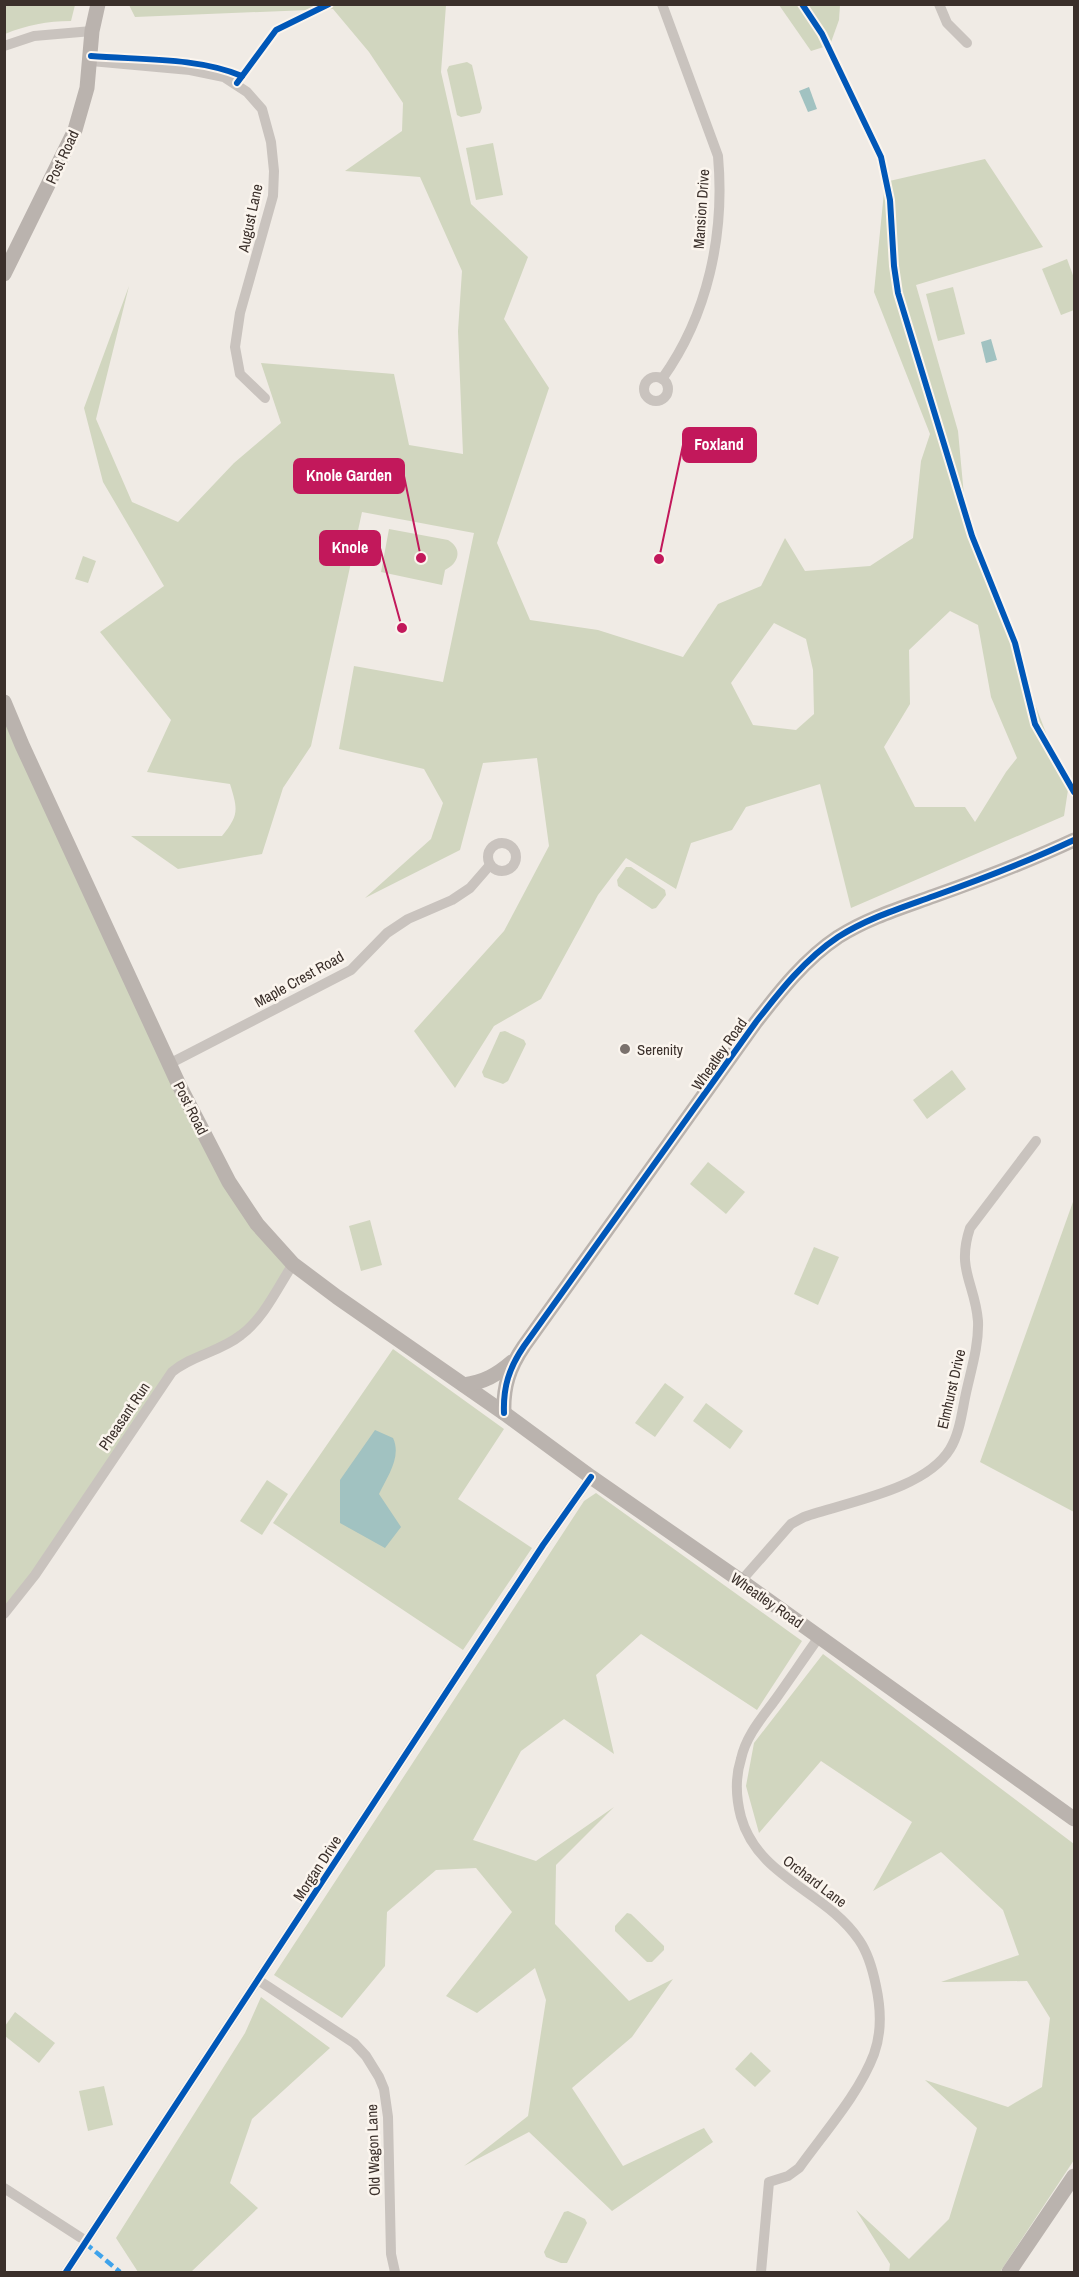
<svg xmlns="http://www.w3.org/2000/svg" width="1079" height="2277" font-family="'Archivo Narrow',sans-serif">
  <style>
    .green { fill: #d1d6bf; fill-rule: evenodd }
    .water { fill: #a1c2c1 }
    .lines { fill: none; stroke-linecap: round; stroke-linejoin: round }
    .street { stroke: #c9c3be; stroke-width: 10 }
    .secondary { stroke: #bab3ae; stroke-width: 15 }
    .quiet { stroke: #3fa3eb; stroke-width: 4.5; stroke-dasharray: 9 4.5; stroke-linecap: butt }
    .cycleway-casing { stroke: #fbf5ee; stroke-width: 10 }
    .cycleway { stroke: #0057b8; stroke-width: 6 }
    .poi-dot { fill: #7a716c; stroke: #fbf5ee; stroke-width: 2 }
    .labels { text-anchor: middle; dominant-baseline: central; stroke-width: 5; stroke-linejoin: round; paint-order: stroke }
    .street-label { font-size: 15px; fill: #3b302b; stroke: #fbf5ee }
    .poi-label { font-size: 15px; fill: #3b302b; stroke: #fbf5ee; text-anchor: start }
    .leader { fill: none; stroke: #c2185b; stroke-width: 2 }
    .callout-dot { fill: #c2185b; stroke: #fbf5ee; stroke-width: 2 }
    .callout { fill: #c2185b; stroke: #c2185b; stroke-width: 2 }
    .callout-label { font-size: 16px; text-anchor: middle; font-weight: bold; fill: #fff }
  </style>
  <rect width="100%" height="100%" fill="#f0ebe5"/>
  <g class="green">
    <path d="M5,4H75V5L71,21C47,21 27,25 5,34Z"/>
    <path d="M129,5H446L441,72L471,204L528,257L504,319L549,388L497,543L530,620L598,630L683,657L718,604L761,586L785,538L805,571L870,566L913,538L921,461L930,434L874,292L885,182L985,159L1043,247L916,285L958,431L967,528L1068,790L1064,816L851,908L820,784L746,807L732,830L691,843L676,889L626,858L598,895L541,999L494,1026L455,1088L414,1031L504,931L549,846L537,758L483,763L460,850L365,898L431,839L443,803L424,769L339,749L354,666L443,682L474,533L362,512L311,746L283,788L262,854L178,869L131,836H222C239,815 238,810 230,784L147,772L171,720L100,632L164,586L103,482L84,408L129,286L96,419L132,502L178,522L234,463L281,423L261,363L394,374L409,445L463,454L458,331L462,271L420,177L345,171L402,131L403,103L369,52L333,9L135,17ZM950,611L978,625L991,697L1017,758L1006,772L975,822L965,807H915L884,747L910,704L909,650ZM774,623L806,639L813,670L814,714L796,730L753,725L731,683Z"/>
    <polygon points="779,5 840,5 839,20 830,45 811,51"/>
    <polygon points="467,62 472,65 482,108 480,113 461,117 457,115 447,70 449,66"/>
    <polygon points="493,143 503,195 476,200 466,148"/>
    <polygon points="1067,259 1074,278 1074,310 1061,315 1042,269"/>
    <polygon points="953,287 965,334 938,341 926,294"/>
    <path d="M389,529L448,540C463,549 459,563 445,570L442,585L381,572Z"/>
    <polygon points="83,556 96,561 88,583 75,579"/>
    <polygon points="4,702 229,1182 293,1264 242,1335 184,1362 4,1614"/>
    <polygon points="626,867 631,867 665,890 666,895 656,908 652,909 618,886 617,880"/>
    <polygon points="505,1031 524,1040 526,1044 508,1081 503,1084 484,1077 482,1072 500,1032"/>
    <polygon points="952,1070 966,1089 927,1119 913,1100"/>
    <polygon points="708,1162 745,1192 726,1214 690,1184"/>
    <polygon points="1074,1199 1074,1512 980,1462"/>
    <polygon points="370,1220 382,1265 361,1271 349,1226"/>
    <polygon points="814,1247 839,1257 818,1305 794,1294"/>
    <polygon points="393,1349 504,1429 458,1499 532,1548 463,1650 273,1523"/>
    <polygon points="665,1383 684,1397 655,1437 635,1423"/>
    <polygon points="706,1403 743,1431 730,1449 693,1421"/>
    <polygon points="267,1480 288,1494 262,1535 240,1521"/>
    <polygon points="596,1493 802,1641 757,1710 641,1634 596,1675 614,1754 564,1719 521,1751 473,1840 536,1861 614,1807 556,1865 555,1924 629,2001 673,1979 632,2037 572,2088 623,2166 704,2128 713,2142 612,2211 529,2132 464,2166 528,2116 546,2000 535,1968 477,2013 446,1996 512,1912 476,1868 436,1870 387,1912 385,1966 342,2018 274,1975 584,1501"/>
    <polygon points="823,1654 1074,1844 1074,2160 1000,2272 889,2272 890,2264 856,2210 909,2259 949,2219 977,2128 925,2080 1008,2107 1042,2087 1050,2018 1027,1981 941,1982 1019,1955 1003,1910 941,1852 873,1891 912,1822 821,1761 759,1833 746,1786 754,1743"/>
    <polygon points="627,1913 631,1914 664,1946 664,1950 652,1962 647,1962 615,1931 615,1926"/>
    <polygon points="261,1997 330,2048 252,2119 230,2183 258,2208 191,2272 138,2272 116,2238 245,2033"/>
    <polygon points="15,2012 55,2043 39,2063 5,2036 5,2026"/>
    <polygon points="751,2052 771,2071 755,2087 735,2069"/>
    <polygon points="104,2086 113,2125 88,2131 79,2091"/>
    <polygon points="568,2211 585,2219 587,2223 567,2263 561,2263 546,2257 544,2252 564,2212"/>
  </g>
  <g class="water">
    <polygon points="809,87 817,109 808,112 799,91"/>
    <polygon points="991,339 997,360 986,363 981,342"/>
    <path d="M375,1430L393,1438C402,1457 387,1477 379,1494L401,1527L385,1548L340,1523V1480Z"/>
  </g>
  <g class="lines">
    <g class="street">
      <polyline points="939,4 947,23 967,43"/>
      <polyline points="4,46 34,36 92,31"/>
      <polyline points="91,61 190,70 224,77 247,92 262,109 271,142 274,171 273,196 240,313 235,347 240,374 265,398"/>
      <circle cx="656" cy="389" r="12"/>
      <path d="M662,379C708,315 725,234 718,156L662,4"/>
      <circle cx="502" cy="857" r="14"/>
      <polyline points="169,1064 351,970 387,933 408,919 452,900 470,888 490,865"/>
      <path d="M741,1581L791,1524L804,1517C846,1502 925,1490 950,1449C960,1433 962,1411 966,1393C971,1370 979,1345 978,1321C975,1283 956,1270 970,1228L1036,1141"/>
      <path d="M4,1614L35,1575L172,1372C192,1355 220,1352 241,1335C264,1318 278,1287 293,1264"/>
      <polyline points="258,1980 354,2043 366,2056 379,2077 384,2089 388,2117 391,2254 395,2272"/>
      <polyline points="4,2188 86,2241"/>
      <polyline points="66,2272 543,1545 591,1477"/>
      <path d="M761,2272L769,2182L788,2176L799,2168C824,2133 859,2094 874,2054C882,2032 881,2009 876,1986C873,1971 868,1953 859,1940C826,1891 758,1878 741,1817C736,1798 735,1778 741,1759C746,1736 761,1719 775,1700C790,1679 804,1658 819,1637"/>
    </g>
    <g class="secondary">
      <polyline points="4,274 75,130 87,88 92,31 98,4"/>
      <polyline points="4,702 22,745 179,1085 229,1182 257,1224 293,1264 337,1297 504,1413 591,1477 741,1581 1074,1819"/>
      <path d="M464,1385C484,1382 497,1375 512,1362"/>
      <path d="M504,1413C503,1387 509,1368 524,1346L756,1022C780,991 805,959 838,937C868,918 901,908 934,896C982,879 1029,861 1074,840"/>
      <polyline points="1009,2272 1074,2176"/>
    </g>
    <polyline class="quiet" points="85,2243 120,2272"/>
    <defs>
      <g id="cycleway">
        <polyline points="802,4 822,34 881,157 890,200 894,266 898,293 972,536 1015,643 1035,724 1074,792"/>
        <path d="M91,56C139,60 197,57 242,76"/>
        <polyline points="237,83 276,30 329,4"/>
        <path d="M504,1413C503,1387 509,1368 524,1346L756,1022C780,991 805,959 838,937C868,918 901,908 934,896C982,879 1029,861 1074,840"/>
        <polyline points="66,2272 543,1545 591,1477"/>
      </g>
    </defs>
    <use href="#cycleway" class="cycleway-casing"/>
    <use href="#cycleway" class="cycleway"/>
  </g>
  <circle class="poi-dot" cx="625" cy="1049" r="6"/>
  <g class="labels">
    <g class="street-label">
      <text transform="translate(62 157) rotate(-65)">Post Road</text>
      <text transform="translate(701 209) rotate(-86)">Mansion Drive</text>
      <text transform="translate(250 218) rotate(-78)">August Lane</text>
      <text transform="translate(299 979) rotate(-29)">Maple Crest Road</text>
      <text transform="translate(719 1054) rotate(-55)">Wheatley Road</text>
      <text transform="translate(191 1108) rotate(63)">Post Road</text>
      <text transform="translate(951 1389) rotate(-77)">Elmhurst Drive</text>
      <text transform="translate(124 1416) rotate(-56)">Pheasant Run</text>
      <text transform="translate(767 1600) rotate(35)">Wheatley Road</text>
      <text transform="translate(317 1868) rotate(-57)">Morgan Drive</text>
      <text transform="translate(815 1881) rotate(37)">Orchard Lane</text>
      <text transform="translate(373 2150) rotate(-92)">Old Wagon Lane</text>
    </g>
    <g class="poi-label">
      <text x="637" y="1049">Serenity</text>
    </g>
  </g>
  <path class="leader" d="M659 559L683 445M421 558L404 476M402 628L380 548"/>
  <g class="callout-dot">
    <circle cx="659" cy="559" r="6"/>
    <circle cx="421" cy="558" r="6"/>
    <circle cx="402" cy="628" r="6"/>
  </g>
  <g class="callout">
    <rect x="683" y="428" width="73" height="34" rx="6"/>
    <rect x="294" y="459" width="110" height="34" rx="6"/>
    <rect x="320" y="531" width="60" height="34" rx="6"/>
  </g>
  <g class="callout-label">
    <text x="719" y="450">Foxland</text>
    <text x="349" y="481">Knole Garden</text>
    <text x="350" y="553">Knole</text>
  </g>
  <rect width="1079" height="2277" fill="none" stroke="#3b302b" stroke-width="12"/>
</svg>
